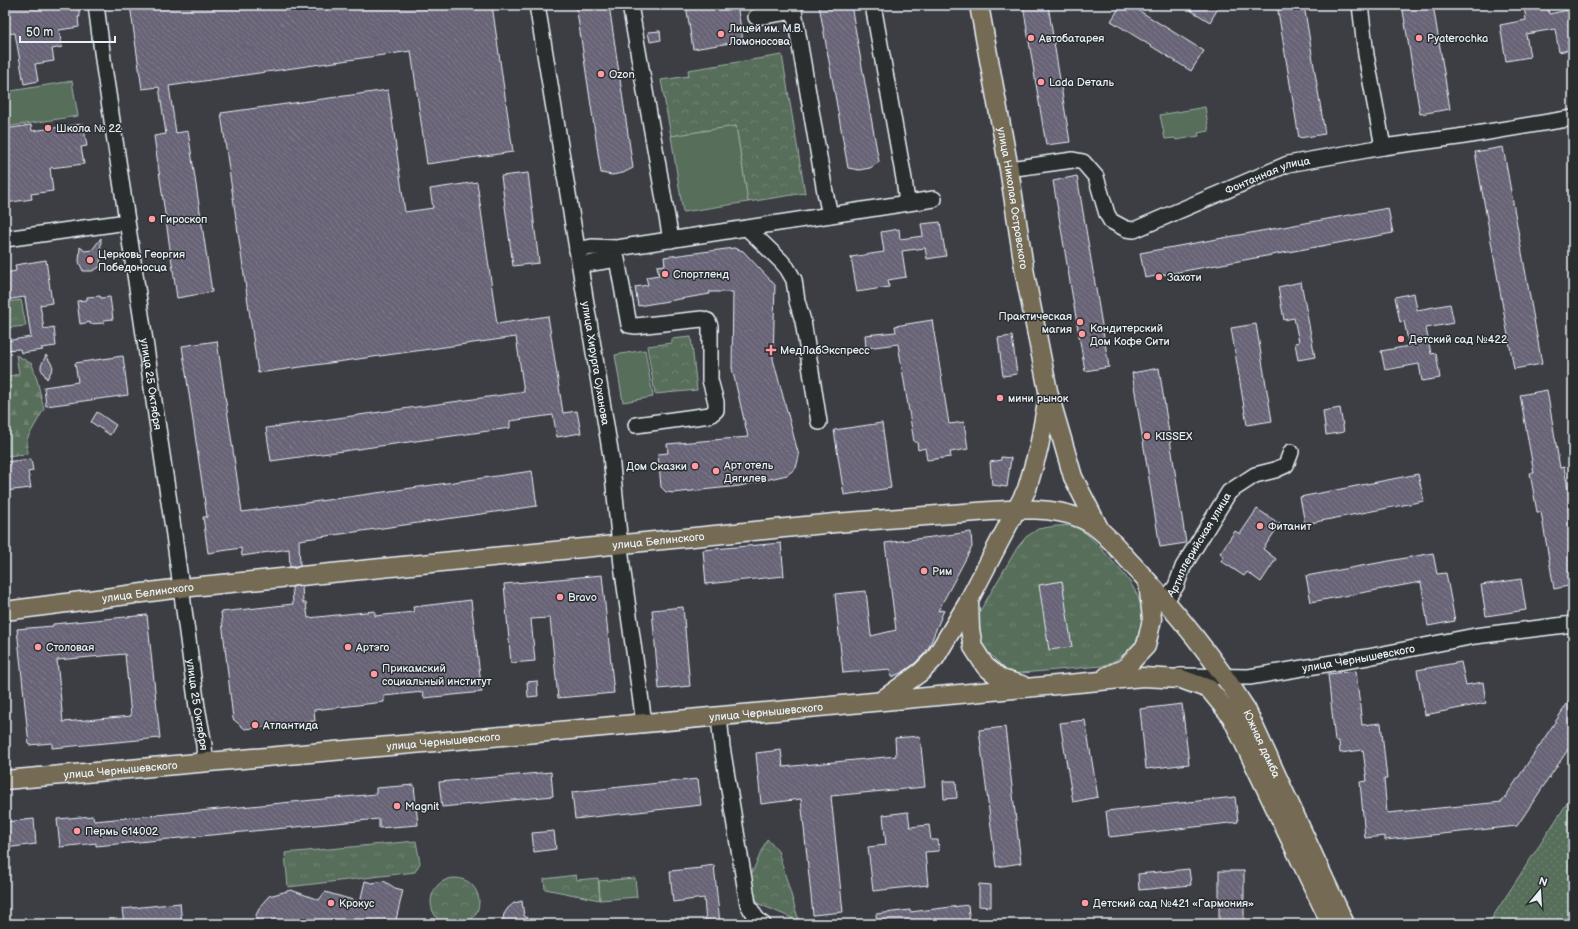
<svg xmlns="http://www.w3.org/2000/svg" width="1578" height="929" font-family="'Balsamiq Sans',sans-serif">
  <style>
    .grass { fill: url(#grass-tufts); stroke: #a0b0a9 }
    .forest { fill: url(#forest-firs); stroke: #a0b0a9 }
    .park { fill: url(#park-crowns); stroke: #a0b0a9 }
    .garden { fill: url(#garden-dots); stroke: #a0b0a9 }
    .pitch { fill: #576e5a; stroke: #a0b0a9 }
    .building { fill: url(#building-back-hatch); stroke: #e8f1f8; fill-rule: evenodd }
    .lines { fill: none; stroke-linecap: round; stroke-linejoin: round }
    .minor-casing { stroke: #e8f1f8; stroke-width: 18 }
    .major-casing { stroke: #e8f1f8; stroke-width: 21 }
    .minor { stroke: #2a2d2e; stroke-width: 15 }
    .major { stroke: #756b52; stroke-width: 18 }
    .poi-dot { fill: #ff9aa2; stroke: #2a2d2e; stroke-width: 1.5 }
    .labels { text-anchor: middle; dominant-baseline: central; stroke-width: 3; stroke-linejoin: round; paint-order: stroke }
    .poi-label { font-size: 11px; fill: #e8f1f8; stroke: #2a2d2e; text-anchor: start }
    .street-label { font-size: 11px; fill: #e8f1f8; stroke: #2a2d2e }
  </style>
  <defs>
    <pattern id="grass-tufts" width="24" height="20" patternUnits="userSpaceOnUse"><rect width="24" height="20" fill="#576e5a"/><path d="M3 7l-1-3M5 7V3M7 7l1-3M15 17l-1-3M17 17v-4M19 17l1-3" fill="none" stroke="#6f8372"/></pattern>
    <pattern id="forest-firs" width="22" height="20" patternUnits="userSpaceOnUse"><rect width="22" height="20" fill="#576e5a"/><path d="M5 1l3.5 6h-7zM16 11l3.5 6h-7z" fill="#6f8372"/></pattern>
    <pattern id="park-crowns" width="20" height="18" patternUnits="userSpaceOnUse"><rect width="20" height="18" fill="#576e5a"/><path d="M2 6a3 3 0 1 1 6 0M12 15a3 3 0 1 1 6 0" fill="none" stroke="#6f8372"/></pattern>
    <pattern id="garden-dots" width="8" height="8" patternUnits="userSpaceOnUse"><rect width="8" height="8" fill="#576e5a"/><path d="M2 2h.1M6 6h.1" fill="none" stroke="#6f8372" stroke-width="1.8" stroke-linecap="round"/></pattern>
    <pattern id="building-back-hatch" width="6" height="6" patternUnits="userSpaceOnUse"><rect width="6" height="6" fill="#676476"/><path d="M-1 5l2 2M0 0l6 6M5-1l2 2" fill="none" stroke="#7d7b8a"/></pattern>
  </defs>
  <rect width="100%" height="100%" fill="#3c3e44"/>
  <filter id="ink" filterUnits="userSpaceOnUse"><feTurbulence type="fractalNoise" baseFrequency=".025" numOctaves="2"/><feDisplacementMap in="SourceGraphic" scale="8" xChannelSelector="R" yChannelSelector="G"/><feConvolveMatrix kernelMatrix="1 2 1 2 8 2 1 2 1" color-interpolation-filters="sRGB"/></filter>
  <g filter="url(#ink)">
    <g class="grass">
      <path d="M1056,526C1060,526 1066,525 1071,526C1089,531 1101,549 1113,562C1121,571 1130,580 1135,591C1154,625 1136,654 1102,666L1010,674L989,653L981,642L978,629L980,611L1017,548L1026,537L1038,529Z"/>
      <polygon points="416,841 420,863 415,872 288,887 285,853"/>
    </g>
    <polygon class="forest" points="16,355 32,364 37,380 44,409 27,439 27,454 5,456 5,377 19,374"/>
    <g class="park">
      <polygon points="782,55 805,193 748,202 736,126 671,136 661,80 689,76 688,70"/>
      <polygon points="21,300 26,326 5,328 5,302"/>
      <polygon points="691,337 697,390 655,394 647,346 672,343 672,339"/>
      <polygon points="767,839 778,851 799,921 759,904 747,884"/>
      <polygon points="576,875 577,880 598,878 600,900 545,889 544,879"/>
      <circle cx="455" cy="902" r="24"/>
    </g>
    <polygon class="garden" points="1573,794 1573,924 1488,924"/>
    <g class="pitch">
      <polygon points="72,81 78,116 5,127 5,92"/>
      <polygon points="1205,107 1209,131 1198,133 1199,136 1176,140 1175,138 1165,139 1160,115"/>
      <polygon points="736,126 748,202 683,212 671,136"/>
      <polygon points="645,350 653,397 623,402 615,355"/>
      <polygon points="635,878 637,897 600,900 599,881"/>
    </g>
    <g class="building">
      <polygon points="7,5 78,5 80,17 78,17 79,27 59,30 62,47 52,49 54,61 35,64 38,81 24,84 15,33 5,34 5,9 7,8"/>
      <polygon points="130,5 492,5 513,152 427,164 411,51 169,86 176,133 188,131 212,292 177,298 154,136 166,134 159,87 142,89"/>
      <polygon points="576,5 609,5 633,168 623,173 612,175 601,173"/>
      <polygon points="686,5 737,5 743,41 693,49"/>
      <polygon points="819,5 851,5 879,162 870,168 859,170 848,168"/>
      <polygon points="1023,5 1048,5 1070,142 1046,145"/>
      <polygon points="1121,5 1130,5 1204,51 1191,71 1111,21"/>
      <polygon points="1182,5 1220,5 1210,22"/>
      <polygon points="1277,5 1304,5 1325,134 1299,138"/>
      <polygon points="1402,5 1433,5 1450,109 1420,114"/>
      <polygon points="1524,5 1547,5 1549,14 1573,9 1573,49 1559,52 1555,29 1526,34 1530,57 1506,61 1500,25 1526,20"/>
      <polygon points="660,31 661,40 650,42 648,32"/>
      <polygon points="388,90 405,212 433,208 430,189 477,182 497,324 548,316 563,413 577,411 581,433 557,437 553,415 510,421 510,428 271,461 266,428 524,392 516,337 258,373 221,113"/>
      <polygon points="83,124 87,146 81,147 84,164 50,168 53,191 31,194 32,199 5,203 5,170 9,169 5,139 5,129 31,125 32,131"/>
      <polygon points="1503,147 1542,364 1514,369 1475,152"/>
      <polygon points="528,173 539,263 513,266 501,176"/>
      <polygon points="1077,176 1109,367 1085,371 1053,181"/>
      <polygon points="1388,208 1393,233 1145,278 1140,253"/>
      <polygon points="940,222 946,256 927,259 925,248 902,251 906,277 888,280 889,287 857,292 851,257 884,252 881,232 899,229 900,239 923,236 921,224"/>
      <polygon points="101,238 100,267 92,271 83,271 79,262 80,247 85,251 92,250"/>
      <polygon points="734,248 743,251 775,285 773,359 799,456 796,468 787,475 740,486 673,493 666,492 661,487 658,454 668,453 667,444 748,437 732,368 733,292 709,292 710,294 638,306 635,287 648,285 646,277 659,275 657,266 665,265 664,257"/>
      <polygon points="46,260 52,303 40,305 44,329 54,327 56,346 41,348 43,350 21,353 20,349 5,350 5,341 31,337 25,297 5,300 5,273 16,271 15,265"/>
      <polygon points="1301,282 1315,357 1298,360 1295,343 1299,342 1294,318 1284,320 1278,287"/>
      <polygon points="1414,293 1417,310 1450,304 1454,323 1426,328 1431,354 1436,353 1440,378 1422,381 1419,364 1385,370 1381,351 1409,346 1404,321 1400,322 1395,297"/>
      <polygon points="100,296 101,298 110,297 113,319 104,320 104,323 90,324 90,322 80,324 77,301 87,300 87,297"/>
      <polygon points="932,320 949,424 964,422 968,449 950,452 951,457 927,460 925,448 918,450 917,442 914,442 898,344 866,348 865,335 896,332 895,326"/>
      <polygon points="1256,324 1272,421 1247,425 1231,328"/>
      <polygon points="1012,336 1017,374 1003,376 998,338"/>
      <polygon points="217,341 242,512 532,471 537,506 299,540 300,566 295,567 290,567 289,549 242,556 241,548 208,553 203,517 207,517 182,346"/>
      <polygon points="46,355 52,365 53,368 47,379 41,369 41,366"/>
      <polygon points="123,356 128,395 46,406 44,387 78,382 75,363"/>
      <polygon points="1159,368 1186,543 1160,547 1132,373"/>
      <polygon points="1547,390 1560,468 1564,467 1571,506 1568,507 1573,538 1573,585 1554,589 1541,512 1537,512 1530,473 1534,473 1520,395"/>
      <polygon points="1340,408 1344,432 1326,435 1323,411"/>
      <polygon points="97,412 116,425 110,435 91,422"/>
      <polygon points="882,423 891,488 844,495 834,430"/>
      <polygon points="1001,457 1011,458 1007,487 992,485 990,462 1001,460"/>
      <polygon points="31,459 33,471 28,472 31,488 5,491 5,462"/>
      <polygon points="1418,474 1424,501 1305,524 1300,497"/>
      <polygon points="1257,509 1280,524 1263,549 1276,559 1261,582 1247,572 1244,576 1221,561 1224,556 1220,553 1235,531 1240,534"/>
      <polygon points="971,532 972,547 938,611 944,610 929,647 924,654 914,664 903,672 891,677 890,669 843,673 835,594 866,591 871,636 896,630 885,543"/>
      <polygon points="781,543 784,576 706,584 703,550"/>
      <polygon points="1433,553 1437,574 1446,573 1455,621 1428,626 1421,582 1311,602 1306,576"/>
      <polygon points="602,575 614,693 558,698 550,618 531,619 535,661 511,663 504,584"/>
      <polygon points="1521,579 1526,610 1486,616 1481,585"/>
      <polygon points="1062,581 1072,647 1049,650 1039,585"/>
      <polygon points="297,586 302,586 303,603 306,603 308,618 375,611 375,616 414,612 413,607 471,600 482,692 424,698 423,692 384,696 384,702 314,710 315,721 245,729 233,719 221,612 293,604 292,587"/>
      <polygon points="683,607 690,686 659,689 652,610"/>
      <path d="M147,615L160,738L52,748V743L29,745L17,629L53,626V624ZM125,654L131,716L63,722L57,660Z"/>
      <polygon points="1461,662 1466,685 1483,682 1486,703 1425,715 1417,670"/>
      <polygon points="1356,671 1362,725 1381,723 1387,779 1384,779 1387,813 1502,802 1573,695 1573,742 1517,826 1385,840 1385,836 1365,838 1360,782 1367,781 1363,750 1340,753 1339,741 1335,741 1328,674"/>
      <polygon points="537,681 538,696 528,697 527,682"/>
      <polygon points="1182,704 1189,764 1146,769 1140,709"/>
      <polygon points="1085,720 1098,797 1073,802 1060,723"/>
      <polygon points="1005,727 1021,863 996,867 979,730"/>
      <polygon points="920,736 925,787 831,796 843,912 813,915 801,799 761,804 756,753 781,750 783,767 896,756 895,738"/>
      <polygon points="551,772 553,796 442,807 439,782"/>
      <polygon points="698,779 701,805 575,819 572,792"/>
      <polygon points="943,781 956,781 957,798 944,799"/>
      <polygon points="414,785 418,825 379,828 379,819 96,846 96,843 60,847 57,819 93,816 94,821 376,794 376,788"/>
      <polygon points="1235,797 1238,822 1109,837 1106,811"/>
      <polygon points="908,812 910,827 929,825 931,840 938,840 939,851 925,852 928,885 873,891 868,847 886,845 883,815"/>
      <polygon points="34,819 36,844 5,848 5,822"/>
      <polygon points="554,831 556,849 534,852 532,833"/>
      <polygon points="714,865 720,924 706,924 704,898 673,902 670,871 701,868 700,867"/>
      <polygon points="1189,869 1191,885 1139,890 1138,874"/>
      <rect x="1219" y="871" width="25" height="53"/>
      <polygon points="365,881 372,883 384,881 395,888 403,890 395,924 256,924 256,915 261,905 269,896 291,890 319,900 325,892 360,902"/>
      <polygon points="979,884 991,885 991,907 979,906"/>
      <polygon points="522,901 524,916 541,924 502,924 504,914 508,908 514,903"/>
      <polygon points="180,903 182,924 124,924 122,909"/>
      <polygon points="968,905 970,924 877,924 876,914 910,910 910,912"/>
    </g>
    <g class="lines">
      <defs>
        <g id="minor">
          <path id="s1" d="M96,5L104,67L174,535L197,707L204,745L205,762"/>
          <path id="s2" d="M537,5L611,456L622,565L644,723"/>
          <polyline points="630,5 671,240"/>
          <polyline points="793,5 825,192 830,215"/>
          <polyline points="873,5 904,179 907,203"/>
          <polyline points="1360,5 1366,55 1383,147"/>
          <polyline points="756,17 794,11"/>
          <path id="s3" d="M1009,169L1073,160L1083,162L1096,177L1107,214L1111,221L1126,229L1134,230L1288,164L1383,147L1458,137L1573,118"/>
          <polyline points="747,228 781,261 787,268 794,280 797,301 803,321 819,422"/>
          <polyline points="5,239 127,222"/>
          <polyline points="577,250 592,247 617,248 934,199"/>
          <polyline points="580,265 617,259 629,325 636,326 702,319 708,321 710,326 710,380 716,402 716,410 710,415 636,425"/>
          <path id="s4" d="M1165,601L1176,586L1183,567L1229,492L1255,475L1275,470L1286,465L1291,452"/>
          <path id="s5" d="M1180,676L1249,677L1368,657L1475,636L1573,624"/>
          <path d="M719,716L722,747L748,904C752,911 755,920 763,924"/>
        </g>
        <g id="major">
          <path id="s6" d="M979,5L1009,169L1025,274L1048,391L1073,477L1099,528"/>
          <path id="s7" d="M301,576L835,523L990,511C1020,509 1052,507 1080,518C1102,527 1116,547 1132,564C1174,609 1213,657 1246,709L1345,924"/>
          <path id="s8" d="M5,611L181,588L291,577"/>
          <polyline points="1107,676 1125,668 1146,646 1152,619 1148,582"/>
          <polyline points="1022,685 1001,679 985,666 973,647 970,629 969,600 1027,489 1039,447 1048,396"/>
          <polyline points="882,700 921,672 935,658 969,601"/>
          <path id="s9" d="M5,780L559,731L1143,677L1181,679L1209,689L1231,716L1331,924"/>
        </g>
      </defs>
      <use href="#minor" class="minor-casing"/>
      <use href="#major" class="major-casing"/>
      <use href="#minor" class="minor"/>
      <use href="#major" class="major"/>
    </g>
  </g>
  <g class="poi-dot">
    <circle cx="721" cy="34" r="4"/>
    <circle cx="1031" cy="38" r="4"/>
    <circle cx="1419" cy="38" r="4"/>
    <circle cx="601" cy="74" r="4"/>
    <circle cx="1041" cy="82" r="4"/>
    <circle cx="48" cy="128" r="4"/>
    <circle cx="152" cy="219" r="4"/>
    <circle cx="90" cy="260" r="4"/>
    <circle cx="665" cy="274" r="4"/>
    <circle cx="1159" cy="277" r="4"/>
    <circle cx="1080" cy="322" r="4"/>
    <circle cx="1082" cy="334" r="4"/>
    <circle cx="1401" cy="339" r="4"/>
    <path d="M769 344h4v4h4v4h-4v4h-4v-4h-4v-4h4z"/>
    <circle cx="1000" cy="398" r="4"/>
    <circle cx="1147" cy="436" r="4"/>
    <circle cx="695" cy="466" r="4"/>
    <circle cx="716" cy="471" r="4"/>
    <circle cx="1260" cy="526" r="4"/>
    <circle cx="924" cy="571" r="4"/>
    <circle cx="560" cy="597" r="4"/>
    <circle cx="38" cy="647" r="4"/>
    <circle cx="348" cy="647" r="4"/>
    <circle cx="374" cy="674" r="4"/>
    <circle cx="255" cy="725" r="4"/>
    <circle cx="397" cy="806" r="4"/>
    <circle cx="77" cy="831" r="4"/>
    <circle cx="331" cy="903" r="4"/>
    <circle cx="1085" cy="903" r="4"/>
  </g>
  <g class="labels">
    <g class="poi-label">
      <text x="729" y="28">Лицей им. М.В.<tspan x="729" dy="13">Ломоносова</tspan></text>
      <text x="1039" y="38">Автобатарея</text>
      <text x="1427" y="38">Pyaterochka</text>
      <text x="609" y="74">Ozon</text>
      <text x="1049" y="82">Lada Dеталь</text>
      <text x="56" y="128">Школа № 22</text>
      <text x="160" y="219">Гироскоп</text>
      <text x="98" y="254">Церковь Георгия<tspan x="98" dy="13">Победоносца</tspan></text>
      <text x="673" y="274">Спортленд</text>
      <text x="1167" y="277">Захоти</text>
      <text x="1072" y="316" text-anchor="end">Практическая<tspan x="1072" dy="13">магия</tspan></text>
      <text x="1090" y="328">Кондитерский<tspan x="1090" dy="13">Дом Кофе Сити</tspan></text>
      <text x="1409" y="339">Детский сад №422</text>
      <text x="780" y="350">МедЛабЭкспресс</text>
      <text x="1008" y="398">мини рынок</text>
      <text x="1155" y="436">KISSEX</text>
      <text x="724" y="465">Арт отель<tspan x="724" dy="13">Дягилев</tspan></text>
      <text x="687" y="466" text-anchor="end">Дом Сказки</text>
      <text x="1268" y="526">Фитанит</text>
      <text x="932" y="571">Рим</text>
      <text x="568" y="597">Bravo</text>
      <text x="46" y="647">Столовая</text>
      <text x="356" y="647">Артэго</text>
      <text x="382" y="668">Прикамский<tspan x="382" dy="13">социальный институт</tspan></text>
      <text x="263" y="725">Атлантида</text>
      <text x="405" y="806">Magnit</text>
      <text x="85" y="831">Пермь 614002</text>
      <text x="339" y="903">Крокус</text>
      <text x="1093" y="903">Детский сад №421 «Гармония»</text>
    </g>
    <g class="street-label">
      <text stroke="none"><textPath href="#s3" startOffset="311">Фонтанная улица</textPath></text>
      <text stroke="none"><textPath href="#s6" startOffset="196">улица Николая Островского</textPath></text>
      <text stroke="none"><textPath href="#s2" startOffset="363">улица Хирурга Суханова</textPath></text>
      <text stroke="none"><textPath href="#s1" startOffset="383">улица 25 Октября</textPath></text>
      <text stroke="none"><textPath href="#s7" startOffset="359">улица Белинского</textPath></text>
      <text stroke="none"><textPath href="#s4" startOffset="66">Артиллерийская улица</textPath></text>
      <text stroke="none"><textPath href="#s8" startOffset="144">улица Белинского</textPath></text>
      <text stroke="none"><textPath href="#s5" startOffset="180">улица Чернышевского</textPath></text>
      <text stroke="none"><textPath href="#s1" startOffset="707">улица 25 Октября</textPath></text>
      <text stroke="none"><textPath href="#s9" startOffset="764">улица Чернышевского</textPath></text>
      <text stroke="none"><textPath href="#s9" startOffset="440">улица Чернышевского</textPath></text>
      <text stroke="none"><textPath href="#s7" startOffset="1076">Южная дамба</textPath></text>
      <text stroke="none"><textPath href="#s9" startOffset="116">улица Чернышевского</textPath></text>
    </g>
  </g>
  <rect width="1578" height="929" fill="none" stroke="#2a2d2e" stroke-width="20"/>
  <rect x="10" y="10" width="1558" height="909" fill="none" stroke="#e8f1f8" stroke-width="1.5" filter="url(#ink)"/>
  <g transform="translate(1540 891) rotate(18)" stroke="#2a2d2e" stroke-width="3" paint-order="stroke">
  <path d="M0-3L7 15L0 10L-7 15Z" fill="#e8f1f8"/>
  <text y="-6" font-size="11" font-weight="bold" text-anchor="middle" fill="#e8f1f8">N</text>
  </g>
  <path d="M20 36v6h95v-6" fill="none" stroke="#e8f1f8" stroke-width="2"/>
  <text x="26" y="36" font-size="12" fill="#e8f1f8" stroke="#2a2d2e" stroke-width="3" paint-order="stroke">50 m</text>
</svg>
